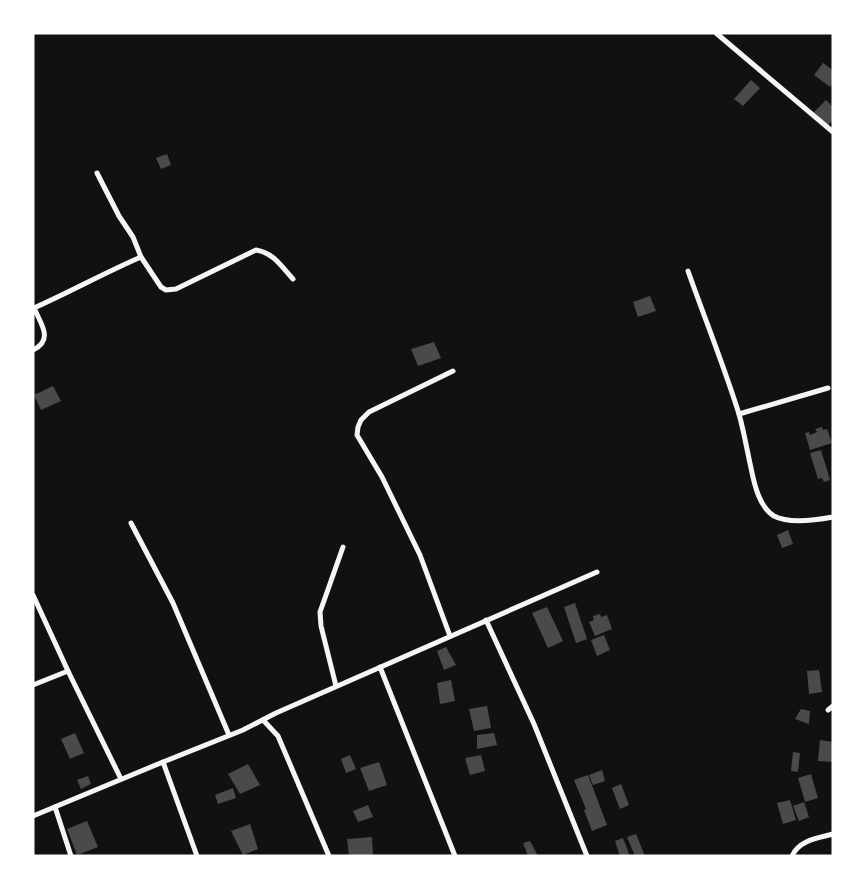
<svg xmlns="http://www.w3.org/2000/svg" width="866" height="889" font-family="'PT Sans Narrow',sans-serif">
  <style>
    .building { fill: #4a4a4a }
    .lines { fill: none; stroke-linecap: round; stroke-linejoin: round }
    .minor { stroke: #f5f5f5; stroke-width: 5 }
  </style>
  <rect width="100%" height="100%" fill="#111"/>
  <g class="building">
    <polygon points="823,63 833,70 833,83 830,87 814,75"/>
    <polygon points="751,80 760,88 743,106 734,99"/>
    <polygon points="826,100 833,107 833,120 827,126 814,112"/>
    <polygon points="167,154 171,165 161,169 156,158"/>
    <polygon points="650,296 656,311 638,317 633,302"/>
    <polygon points="434,342 441,358 418,366 411,349"/>
    <polygon points="53,386 61,401 41,410 34,395"/>
    <polygon points="822,427 823,430 827,429 832,443 810,450 805,433 809,432 810,435 817,432 815,429"/>
    <polygon points="821,450 830,480 824,482 822,478 818,479 810,453"/>
    <polygon points="788,530 793,544 782,548 777,535"/>
    <polygon points="575,603 587,639 576,643 564,607"/>
    <polygon points="547,607 563,641 548,648 532,613"/>
    <polygon points="600,614 601,617 607,615 612,629 595,636 589,622 594,620 593,616"/>
    <polygon points="604,635 610,650 597,656 591,640"/>
    <polygon points="446,647 456,665 444,670 437,651"/>
    <polygon points="819,670 822,692 809,694 807,671"/>
    <polygon points="451,680 455,701 440,704 437,683"/>
    <polygon points="487,706 491,728 474,731 469,709"/>
    <polygon points="801,709 810,711 809,724 795,719"/>
    <polygon points="75,733 84,753 70,759 61,739"/>
    <polygon points="494,733 497,745 477,749 477,735"/>
    <polygon points="820,740 833,742 833,762 818,761"/>
    <polygon points="793,752 800,753 798,772 791,771"/>
    <polygon points="350,755 356,769 346,773 341,759"/>
    <polygon points="481,755 485,771 470,775 465,758"/>
    <polygon points="379,762 387,785 369,791 360,768"/>
    <polygon points="248,764 260,785 240,794 228,774"/>
    <polygon points="602,770 605,781 593,785 589,775"/>
    <polygon points="811,774 818,798 805,802 798,778"/>
    <polygon points="588,775 607,825 592,831 584,810 586,809 574,780"/>
    <polygon points="88,776 91,784 81,789 77,780"/>
    <polygon points="621,784 629,805 620,809 612,788"/>
    <polygon points="233,788 236,798 218,804 215,795"/>
    <polygon points="790,800 796,820 783,824 777,803"/>
    <polygon points="804,802 809,817 799,821 793,806"/>
    <polygon points="368,805 373,817 358,822 353,811"/>
    <polygon points="87,821 98,847 77,855 67,829"/>
    <polygon points="250,824 258,849 243,855 231,831"/>
    <polygon points="636,834 645,856 635,856 627,837"/>
    <polygon points="372,837 373,855 368,856 349,856 347,839"/>
    <polygon points="623,838 630,856 620,856 615,841"/>
    <polygon points="530,841 538,856 528,856 523,843"/>
  </g>
  <g class="lines">
    <g class="minor">
      <polyline points="716,33 833,132"/>
      <polyline points="97,173 119,216 133,237 141,257"/>
      <path d="M688,271C705,319 724,366 739,414C744,432 747,450 751,468C754,483 759,507 774,516C789,524 817,520 833,517"/>
      <path d="M33,350C54,340 41,324 34,308C70,292 104,273 141,257L161,287L166,290L176,289L256,250C274,253 281,266 293,279"/>
      <polyline points="739,414 828,388"/>
      <polyline points="131,523 173,603 229,735"/>
      <polyline points="33,595 68,671 121,779"/>
      <polyline points="486,620 534,724 587,856"/>
      <polyline points="450,636 420,555 382,477 357,435 358,427 361,420 369,412 453,371"/>
      <polyline points="380,667 455,856"/>
      <polyline points="33,685 68,671"/>
      <polyline points="336,686 321,626 320,612 343,547"/>
      <polyline points="828,710 833,706"/>
      <polyline points="263,720 278,736 329,856"/>
      <polyline points="163,762 197,856"/>
      <polyline points="55,807 71,856"/>
      <polyline points="33,816 163,762 243,730 276,713 597,572"/>
      <path d="M792,856C799,840 818,838 833,834"/>
    </g>
  </g>
  <rect width="866" height="889" fill="none" stroke="#ffffff" stroke-width="69"/>
</svg>
